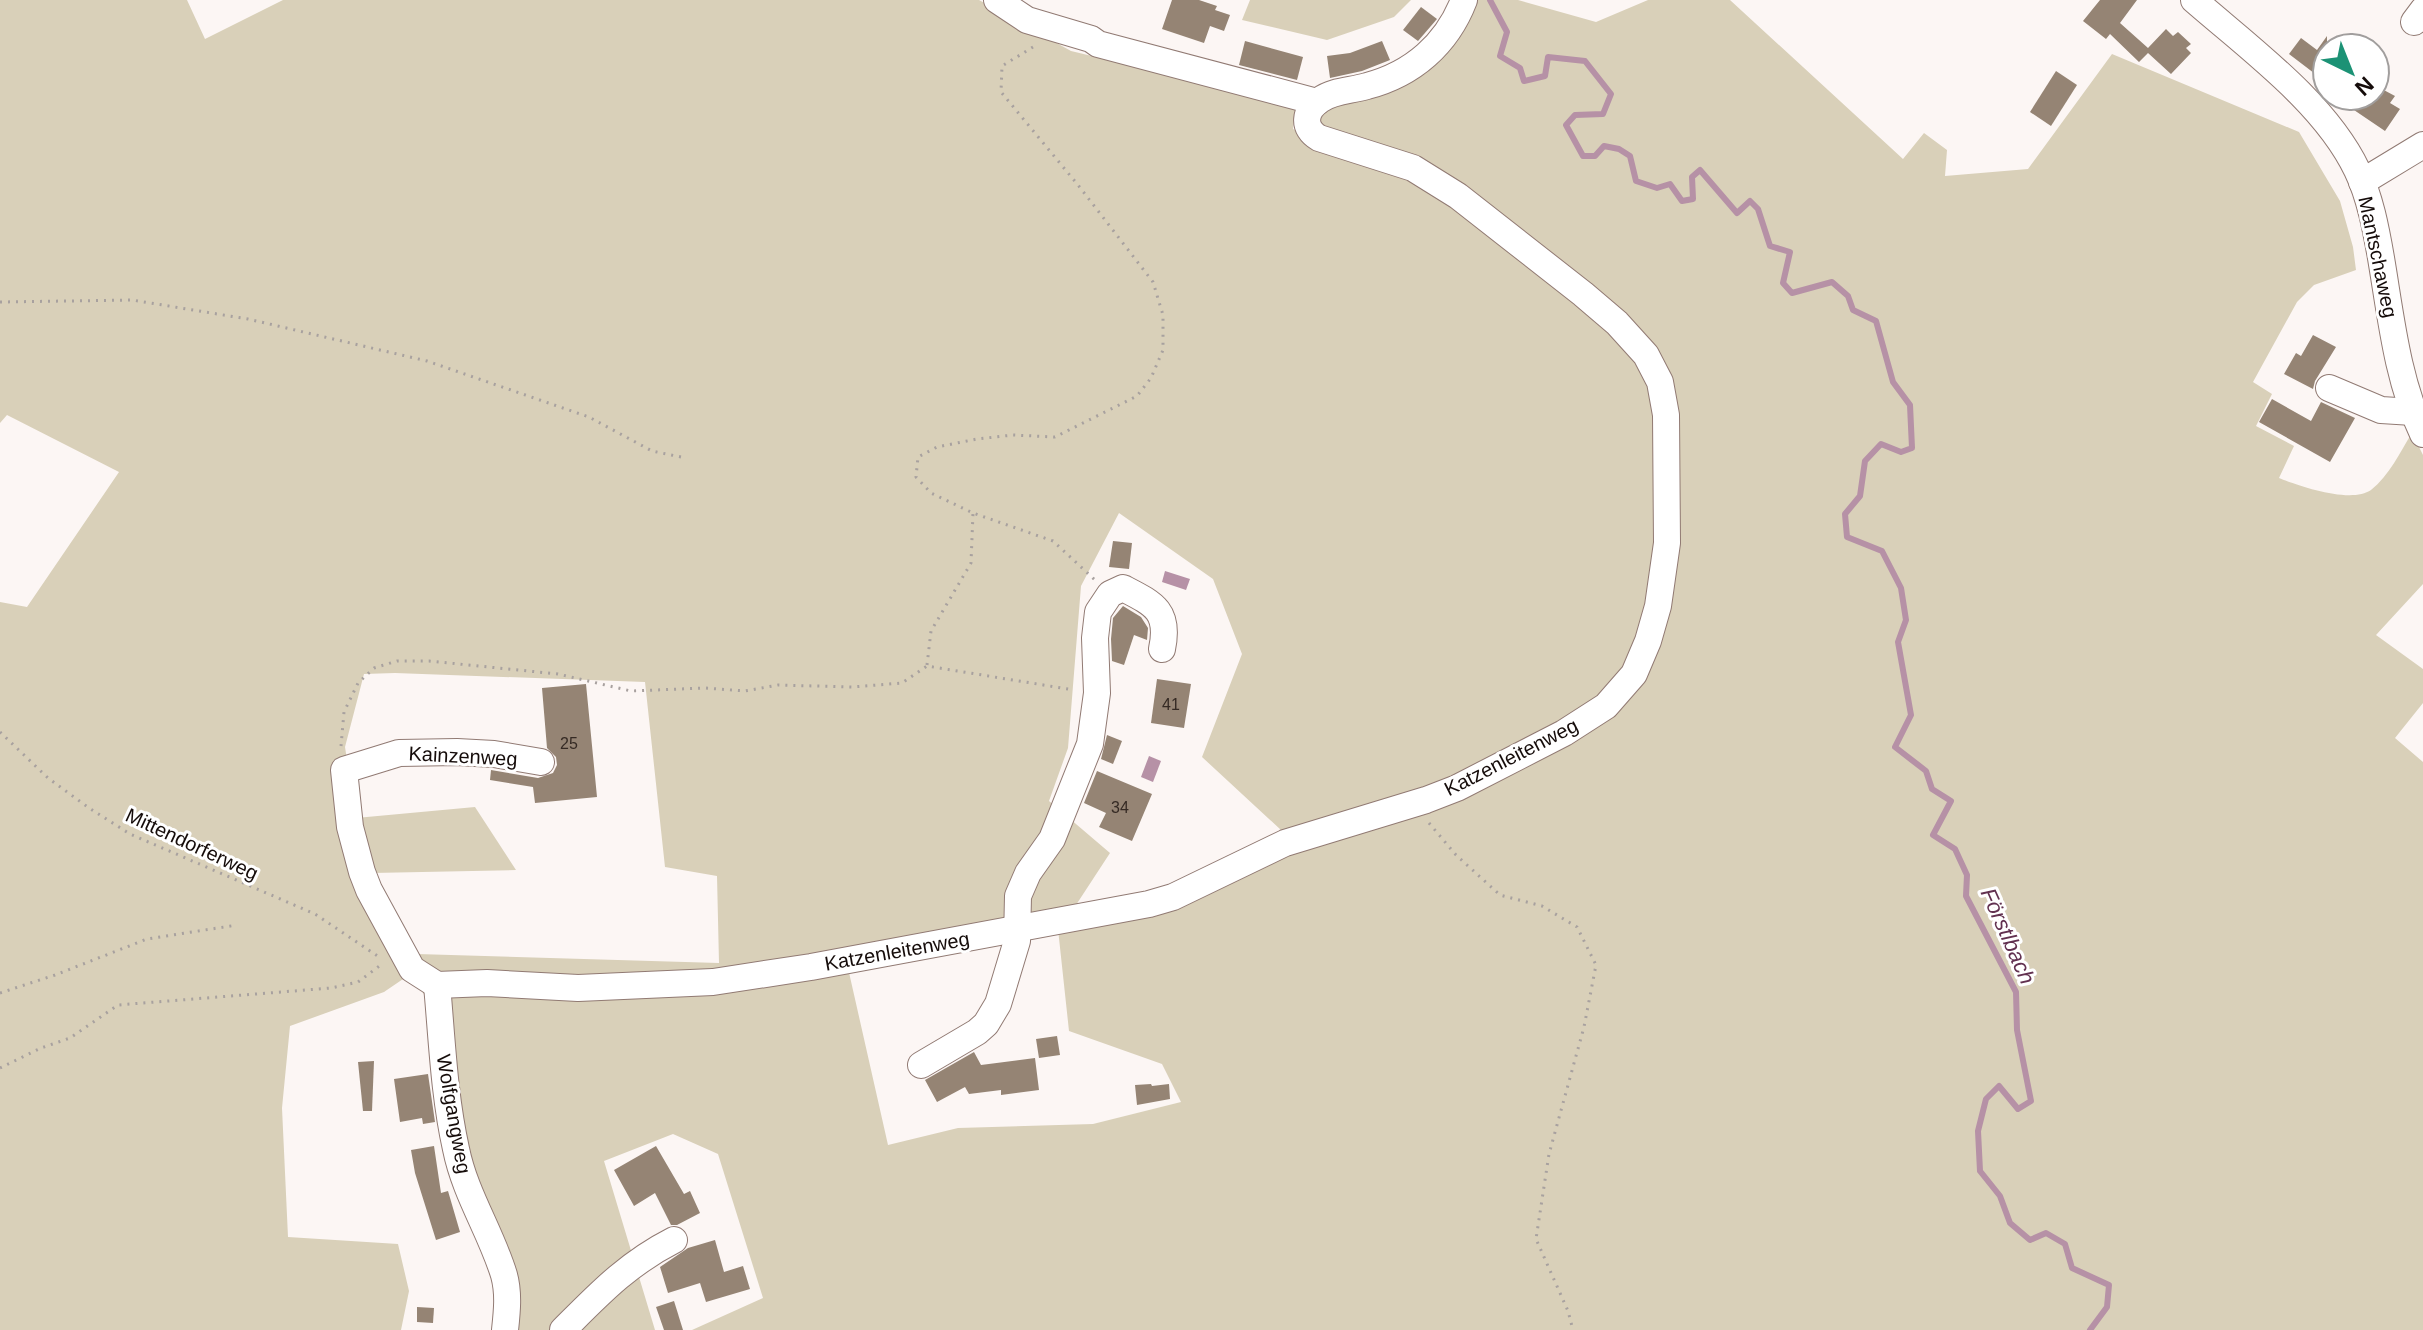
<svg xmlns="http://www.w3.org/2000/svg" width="2423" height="1330" font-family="Arial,sans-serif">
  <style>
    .green { fill: #d9d0b9; fill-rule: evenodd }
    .water { fill: #b691a6 }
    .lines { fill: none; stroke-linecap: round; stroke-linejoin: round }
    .stream { stroke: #b691a6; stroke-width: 6 }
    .building { fill: #958474 }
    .minor-casing { stroke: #917a73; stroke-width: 28 }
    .path { stroke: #a8a19f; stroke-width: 3; stroke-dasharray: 2 6; stroke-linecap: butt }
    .minor { stroke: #fff; stroke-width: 26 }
    .labels { text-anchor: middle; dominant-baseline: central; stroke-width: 6; stroke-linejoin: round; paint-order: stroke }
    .number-label { font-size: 16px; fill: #352a24 }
    .street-label { font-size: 20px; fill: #150c0a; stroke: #fff }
    .water-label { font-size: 22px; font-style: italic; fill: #623150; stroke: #fff }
  </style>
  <rect width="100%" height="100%" fill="#fcf6f4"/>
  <g class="green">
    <path d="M0,0H187L205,39L283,0H979L1071,51L1296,105L1293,129L1390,171L1319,123L1322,110L1396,83L1473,0H1518L1596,22L1648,0H1730L1903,159L1924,133L1947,150L1945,176L2028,169L2112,54L2299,132L2340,201L2353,247L2356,270L2314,285L2297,302L2253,382L2272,394L2256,426L2294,446L2279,478C2299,486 2351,504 2371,490C2389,476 2400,452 2412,433L2423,455V584L2376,635L2423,669V703L2395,738L2423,762V1330H692L763,1298L718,1154L673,1134L604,1161L655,1330H496L497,1306L492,1271L429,1003L419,986L406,977L384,992L290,1026L282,1108L288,1237L398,1244L409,1291L401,1330H0V602L27,607L119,472L7,415L0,423ZM1119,513L1213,579L1242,654L1202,757L1281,830L1243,855L1133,901L1076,905L1110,853L1049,801L1068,748L1081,586ZM395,673L645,682L665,867L717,876L719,963L417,954L372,873L516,870L475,807L356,818L345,747L364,674ZM1058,929L1069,1031L1162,1064L1181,1102L1093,1124L958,1128L888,1145L848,968Z"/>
    <polygon points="1250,0 1411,0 1394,17 1327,40 1242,20"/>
  </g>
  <g class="water">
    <polygon points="1165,571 1190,579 1186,590 1162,582"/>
    <polygon points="1149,756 1161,761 1153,782 1141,777"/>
  </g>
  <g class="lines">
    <polyline class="stream" points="1490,0 1507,32 1500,56 1520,68 1524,81 1545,76 1548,57 1585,61 1611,94 1603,114 1575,115 1566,125 1583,156 1595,156 1604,146 1619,149 1630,156 1636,181 1657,188 1670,184 1682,201 1693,199 1692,177 1700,170 1737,213 1750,201 1758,209 1770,246 1790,252 1783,283 1792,293 1832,282 1848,296 1853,310 1876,321 1893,382 1910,405 1912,448 1901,452 1881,444 1865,461 1860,496 1845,514 1847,537 1882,551 1901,588 1906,620 1898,642 1911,715 1895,747 1926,771 1932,789 1951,801 1933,835 1955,849 1967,875 1966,896 2016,992 2017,1030 2031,1101 2018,1109 1999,1086 1986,1099 1978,1131 1980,1171 2000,1196 2010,1223 2030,1240 2046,1233 2065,1244 2072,1268 2109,1285 2107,1307 2090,1330"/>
  </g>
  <g class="building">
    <polygon points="1172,0 1199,0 1217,6 1215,10 1230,15 1224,31 1210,26 1204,43 1162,29"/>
    <polygon points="2100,0 2137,0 2120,23 2148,48 2166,29 2173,36 2178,32 2191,44 2186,48 2191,53 2171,74 2148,53 2139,62 2110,34 2106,39 2083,21"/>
    <polygon points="1421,7 1437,19 1418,41 1403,30"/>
    <polygon points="2327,36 2327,83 2289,54 2301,38 2317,50"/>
    <polygon points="1245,41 1303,57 1297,80 1239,65"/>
    <polygon points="1382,41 1390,60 1362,71 1330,78 1327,56 1350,53"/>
    <polygon points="2056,71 2077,85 2051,126 2030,112"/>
    <polygon points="2380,88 2395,96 2390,103 2400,109 2385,131 2354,110 2364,96 2375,96"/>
    <polygon points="2313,335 2336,347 2315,381 2313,389 2284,374 2296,353 2301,356"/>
    <polygon points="2272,399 2311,421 2321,402 2355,418 2330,462 2259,422"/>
    <polygon points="1113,541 1132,543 1129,569 1109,567"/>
    <polygon points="1123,606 1141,617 1148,628 1147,640 1134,635 1124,665 1112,661 1111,639 1113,618"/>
    <polygon points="1157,679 1191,684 1184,728 1151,723"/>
    <polygon points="586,684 597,797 535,803 533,787 490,780 491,770 538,778 553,773 557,765 556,757 547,748 542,688"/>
    <polygon points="1107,735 1122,741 1113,764 1101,759"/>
    <polygon points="1097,771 1152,794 1132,841 1099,827 1106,813 1084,803"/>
    <polygon points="1057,1036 1060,1055 1039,1058 1036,1039"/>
    <polygon points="974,1052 981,1065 1035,1058 1039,1090 1001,1095 1001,1090 969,1094 965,1087 937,1102 925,1080"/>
    <polygon points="374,1061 372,1111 363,1111 358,1062"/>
    <polygon points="428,1074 435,1122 423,1124 422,1118 400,1122 394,1079"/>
    <polygon points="1151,1084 1152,1086 1169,1084 1170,1099 1137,1105 1135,1085"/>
    <polygon points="434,1146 441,1193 448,1191 460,1232 436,1240 415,1173 411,1150"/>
    <polygon points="656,1146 684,1194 690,1191 700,1213 677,1225 671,1225 655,1193 634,1206 614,1170"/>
    <polygon points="715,1240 724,1272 743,1266 750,1289 706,1302 700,1283 668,1293 660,1267 688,1248"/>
    <polygon points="674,1301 683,1330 664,1330 656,1307"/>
    <polygon points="417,1307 434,1308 433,1323 417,1322"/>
  </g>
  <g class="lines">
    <defs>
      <g id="minor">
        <polyline points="997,0 1027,20 1091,39 1098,44 1317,102"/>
        <path d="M2194,0C2249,48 2325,103 2357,170C2370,197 2376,229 2381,258C2391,317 2397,379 2423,434"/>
        <polyline points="2414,22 2423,10"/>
        <polyline points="2362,182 2423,145"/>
        <polyline points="2329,388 2381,410 2413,412"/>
        <path d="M437,985L487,983L578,988L713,982L811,967L1149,904L1173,897L1285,843L1426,800L1457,788L1564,733L1606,706L1634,674L1648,641L1658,606L1667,543L1666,415L1660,382L1646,355L1617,323L1583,294L1458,196L1413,168L1319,138C1302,128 1304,111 1320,100C1334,90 1351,91 1367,86C1413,74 1447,44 1464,0"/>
        <polyline points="437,985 412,969 369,890 362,872 350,827 344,770 399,753 457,752 494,754 541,762"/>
        <path d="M437,985C442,1040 444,1095 456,1149C465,1194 491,1232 504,1275C509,1293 507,1312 505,1330"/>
        <path d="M921,1065L977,1032L986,1024L998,1004L1017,941L1018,896L1028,873L1052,839L1090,744L1097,693L1095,638L1098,612L1110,594L1123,588C1154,604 1170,611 1162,649"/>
        <path d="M563,1330C599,1294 627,1264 674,1240"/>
      </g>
    </defs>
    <use href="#minor" class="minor-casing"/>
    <g class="path">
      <polyline points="1033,47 1002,66 1001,92 1078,185 1153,282 1163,315 1163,350 1151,378 1137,396 1055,437 1013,435 977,439 937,447 918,457 916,477 931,493 973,513 1053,541 1095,580"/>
      <polyline points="0,302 132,300 248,319 427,361 589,417 652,451 681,457"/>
      <polyline points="927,665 931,631 971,563 973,513"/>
      <polyline points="0,732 48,778 89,808 130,834 315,914 379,957"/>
      <polyline points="341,746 344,712 358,683 374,668 397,661 429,661 558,674 631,691 705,688 745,691 778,685 852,687 902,683 927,666 1074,690"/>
      <polyline points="1429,823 1456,855 1500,895 1542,906 1577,927 1596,965 1584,1027 1549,1154 1536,1239 1568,1311 1573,1330"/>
      <polyline points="0,993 55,975 147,939 237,925"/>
      <polyline points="0,1068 41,1048 70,1038 118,1005 331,988 358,982 382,964"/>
    </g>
    <use href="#minor" class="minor"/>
  </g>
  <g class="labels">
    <g class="number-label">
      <text x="1171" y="704">41</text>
      <text x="569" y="743">25</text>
      <text x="1120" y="807">34</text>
    </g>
    <g class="street-label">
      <text transform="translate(2378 257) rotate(78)">Mantschaweg</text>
      <text transform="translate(463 756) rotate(3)">Kainzenweg</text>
      <text transform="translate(1511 757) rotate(-27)">Katzenleitenweg</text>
      <text transform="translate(192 844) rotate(25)">Mittendorferweg</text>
      <text transform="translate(897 951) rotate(-10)">Katzenleitenweg</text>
      <text transform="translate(454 1114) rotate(80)">Wolfgangweg</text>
    </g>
    <g class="water-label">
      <text transform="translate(2008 936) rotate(66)">Förstlbach</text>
    </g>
  </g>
  <g transform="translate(2351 72) rotate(137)"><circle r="38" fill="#ffffff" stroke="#a19e9d" stroke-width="2"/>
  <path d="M0-6L14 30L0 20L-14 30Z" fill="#1c9275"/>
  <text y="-12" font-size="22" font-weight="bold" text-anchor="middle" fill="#150c0a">N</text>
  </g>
</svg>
